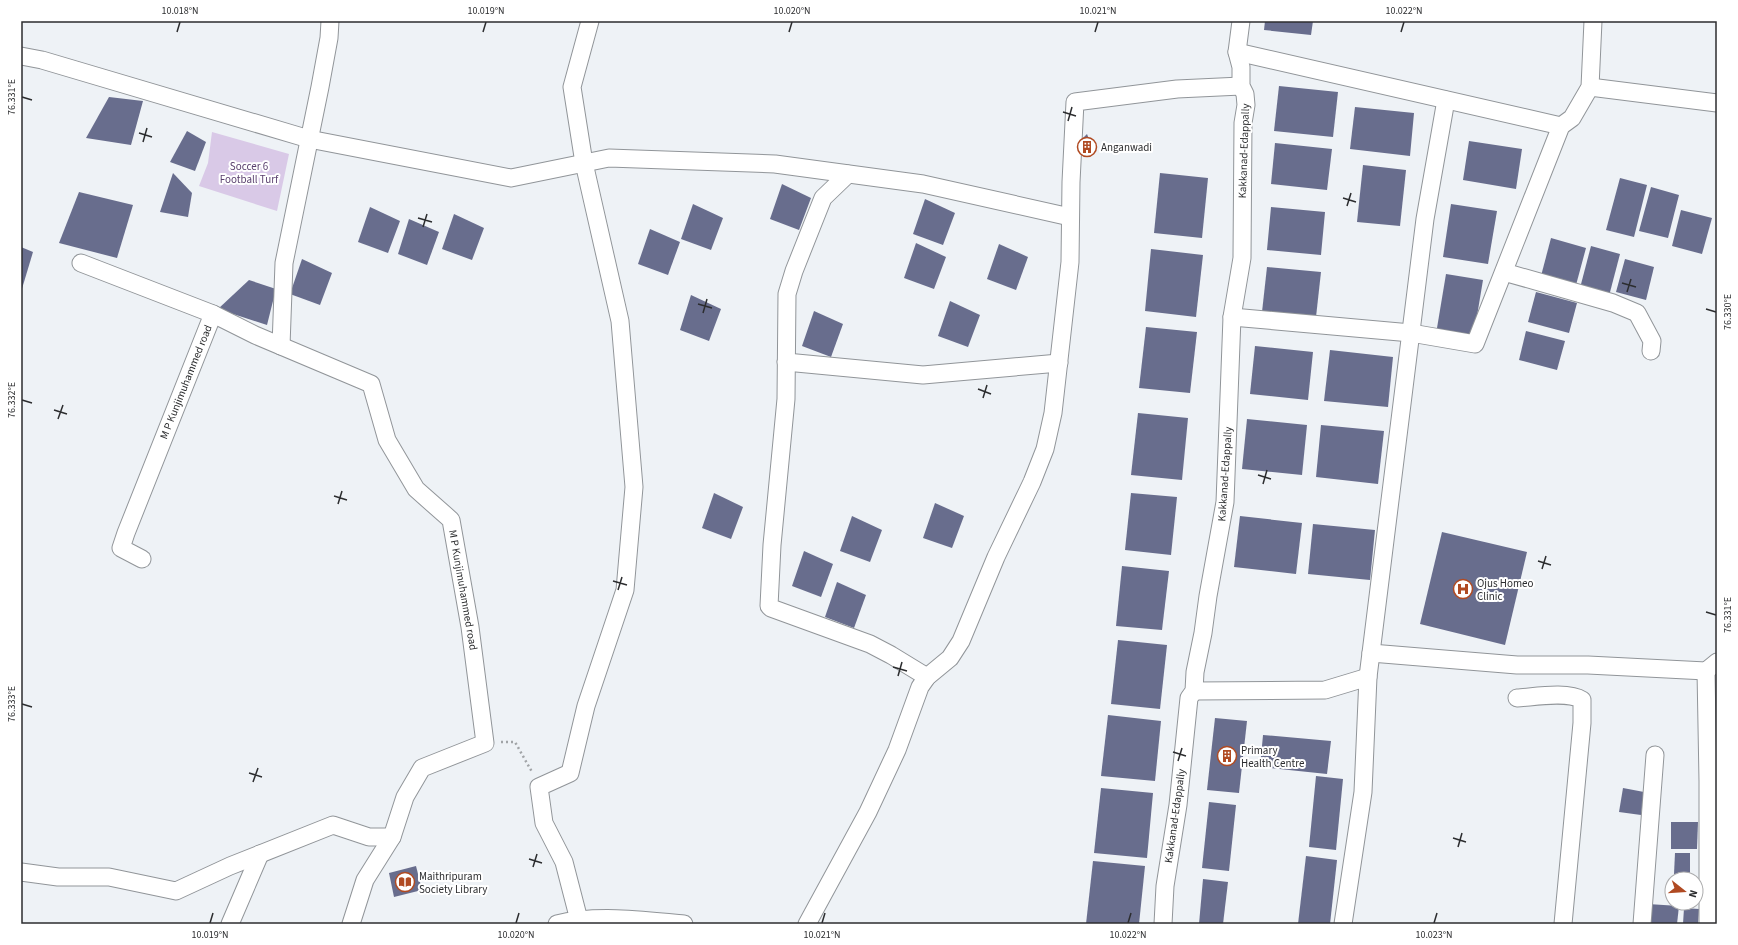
<svg xmlns="http://www.w3.org/2000/svg" width="1738" height="945" font-family="'Source Sans 3',sans-serif">
  <style>
    .green { fill: #d9c9e7 }
    .building { fill: #686d8d }
    .lines { fill: none; stroke-linecap: round; stroke-linejoin: round }
    .minor-casing { stroke: #919599; stroke-width: 19 }
    .path { stroke: #a1a4a7; stroke-width: 2.5; stroke-dasharray: 2 3; stroke-linecap: butt }
    .minor { stroke: #fff; stroke-width: 17 }
    .ticks { fill: none; stroke: #2c2d2f; stroke-width: 1.5 }
    .labels { text-anchor: middle; dominant-baseline: central; stroke-width: 4; stroke-linejoin: round; paint-order: stroke }
    .poi-label { font-size: 11px; fill: #2c2d2f; stroke: #fff; text-anchor: start }
    .street-label { font-size: 11px; fill: #2c2d2f; stroke: #fff }
    .park-label { font-size: 11px; fill: #593f6d; stroke: #fff }
    .neatline { fill: none; stroke: #2c2d2f; stroke-width: 1.5 }
    .ticks-label { font-size: 10px; text-anchor: middle; fill: #2c2d2f }
  </style>
  <rect width="100%" height="100%" fill="#eef2f6"/>
  <polygon class="green" points="212,132 289,154 277,211 199,186 208,163"/>
  <g class="building">
    <polygon points="1265,21 1313,21 1311,35 1264,30"/>
    <polygon points="1279,86 1338,92 1333,137 1274,131"/>
    <polygon points="109,97 143,101 131,145 86,138"/>
    <polygon points="1355,107 1414,113 1410,156 1350,149"/>
    <polygon points="187,131 206,142 195,171 170,162"/>
    <polygon points="1087,134 1094,152 1086,155 1080,141"/>
    <polygon points="1469,141 1522,149 1516,189 1463,180"/>
    <polygon points="1275,143 1332,149 1327,190 1271,184"/>
    <polygon points="1363,165 1406,170 1400,226 1357,222"/>
    <polygon points="173,173 192,193 188,217 160,212"/>
    <polygon points="1160,173 1208,178 1202,238 1154,233"/>
    <polygon points="1620,178 1647,185 1634,237 1606,230"/>
    <polygon points="782,184 811,198 799,230 770,219"/>
    <polygon points="1651,187 1679,195 1668,238 1639,231"/>
    <polygon points="79,192 133,205 117,258 59,243"/>
    <polygon points="925,199 955,213 943,245 913,234"/>
    <polygon points="693,204 723,218 711,250 681,239"/>
    <polygon points="1451,204 1497,211 1488,264 1443,257"/>
    <polygon points="370,207 400,221 388,253 358,242"/>
    <polygon points="1271,207 1325,212 1321,255 1267,250"/>
    <polygon points="1681,210 1712,218 1702,254 1672,246"/>
    <polygon points="454,214 484,228 472,260 442,249"/>
    <polygon points="409,219 439,232 427,265 398,254"/>
    <polygon points="650,229 680,242 668,275 638,264"/>
    <polygon points="1551,238 1586,248 1576,285 1541,276"/>
    <polygon points="916,243 946,257 934,289 904,278"/>
    <polygon points="999,244 1028,257 1016,290 987,279"/>
    <polygon points="1591,246 1620,254 1609,296 1580,288"/>
    <polygon points="21,247 33,252 21,292"/>
    <polygon points="1151,249 1203,255 1196,317 1145,311"/>
    <polygon points="302,259 332,273 320,305 290,294"/>
    <polygon points="1625,259 1654,267 1646,300 1616,292"/>
    <polygon points="1267,267 1321,272 1316,317 1262,312"/>
    <polygon points="1446,274 1483,280 1473,340 1436,334"/>
    <polygon points="249,280 276,289 267,325 218,309"/>
    <polygon points="1536,292 1577,303 1569,333 1528,322"/>
    <polygon points="691,295 721,309 709,341 680,330"/>
    <polygon points="950,301 980,315 968,347 938,336"/>
    <polygon points="814,311 843,324 831,357 802,346"/>
    <polygon points="1146,327 1197,332 1190,393 1139,388"/>
    <polygon points="1526,331 1565,341 1557,370 1519,360"/>
    <polygon points="1255,346 1313,352 1308,400 1250,394"/>
    <polygon points="1330,350 1393,357 1388,407 1324,401"/>
    <polygon points="1138,413 1188,418 1182,480 1131,475"/>
    <polygon points="1247,419 1307,425 1302,475 1242,469"/>
    <polygon points="1321,425 1384,431 1378,484 1316,477"/>
    <polygon points="714,493 743,507 731,539 702,528"/>
    <polygon points="1131,493 1177,497 1171,555 1125,550"/>
    <polygon points="935,503 964,516 952,548 923,538"/>
    <polygon points="852,516 882,530 870,562 840,551"/>
    <polygon points="1240,516 1302,523 1296,574 1234,567"/>
    <polygon points="1313,524 1375,530 1370,580 1308,574"/>
    <polygon points="1442,532 1527,552 1505,645 1420,624"/>
    <polygon points="804,551 833,564 821,597 792,586"/>
    <polygon points="1122,566 1169,571 1162,630 1116,626"/>
    <polygon points="837,582 866,595 854,628 825,617"/>
    <polygon points="1118,640 1167,645 1160,709 1111,704"/>
    <polygon points="1108,715 1161,721 1155,781 1101,776"/>
    <polygon points="1215,718 1247,721 1239,793 1207,790"/>
    <polygon points="1263,735 1331,741 1327,774 1260,767"/>
    <polygon points="1316,776 1343,779 1336,850 1309,847"/>
    <polygon points="1101,788 1153,793 1147,858 1094,853"/>
    <polygon points="1623,788 1644,792 1641,815 1619,812"/>
    <polygon points="1209,802 1236,805 1229,871 1202,868"/>
    <polygon points="1671,822 1698,822 1697,849 1671,849"/>
    <polygon points="1675,853 1690,853 1690,874 1674,874"/>
    <polygon points="1306,856 1337,860 1330,924 1298,924"/>
    <polygon points="1093,861 1145,866 1139,924 1086,924"/>
    <polygon points="416,866 422,890 394,897 389,873"/>
    <polygon points="1675,877 1690,877 1689,879 1675,879"/>
    <polygon points="1203,879 1228,882 1223,924 1199,924"/>
    <polygon points="1648,904 1679,906 1677,924 1646,924"/>
    <polygon points="1684,908 1699,909 1698,924 1683,924"/>
  </g>
  <g class="lines">
    <defs>
      <g id="minor">
        <polyline points="1237,52 1561,126"/>
        <polyline points="21,56 42,60 309,139 511,178 609,158 775,164 923,184 1070,217"/>
        <polyline points="1590,87 1717,103"/>
        <polyline points="848,174 823,198 794,271 787,294 786,399 772,545 769,606 771,608 870,644 891,655 927,677"/>
        <polyline points="81,263 213,314"/>
        <polyline points="1504,272 1613,303 1637,313 1652,341 1651,351"/>
        <polyline points="1232,317 1411,333 1475,344 1561,126 1572,118 1590,87 1593,21"/>
        <polyline points="281,346 284,263 320,87 329,38 330,21"/>
        <polyline points="786,362 923,375 1059,363"/>
        <polyline points="142,559 121,548 126,533 213,314 255,335 371,384 387,440 416,489 451,520 470,627 485,743 422,768 405,797 392,837 365,880 351,924"/>
        <polyline points="1371,653 1517,665 1588,665 1706,671 1717,662"/>
        <polyline points="1706,671 1708,781 1708,924"/>
        <polyline points="1368,677 1425,219 1446,100"/>
        <polyline points="1194,691 1325,690 1368,677 1363,792 1343,924"/>
        <path d="M1517,698C1534,697 1568,691 1582,700V723L1563,924"/>
        <polyline points="21,872 58,877 109,877 176,891 230,866 333,825 369,837 392,837"/>
        <polyline points="579,920 564,862 544,823 539,787 570,773 586,706 625,590 634,487 620,321 584,163 572,87 590,21"/>
        <polyline points="230,924 260,854"/>
        <path d="M557,924C594,914 645,920 684,924"/>
        <polyline points="807,924 868,812 897,750 920,687 927,677 950,658 961,641 996,557 1032,482 1045,449 1053,413 1070,262 1071,182 1075,102 1177,89 1241,86"/>
        <polyline points="1163,924 1165,886 1178,805 1189,698 1194,691 1195,672 1203,633 1208,596 1225,502 1232,317 1242,258 1243,123 1246,105 1245,94 1241,86 1241,67 1237,52 1241,21"/>
        <polyline points="1642,924 1655,755"/>
      </g>
    </defs>
    <use href="#minor" class="minor-casing"/>
    <polyline class="path" points="501,742 515,742 532,772"/>
    <use href="#minor" class="minor"/>
  </g>
  <path class="ticks" d="M177,32L180,22M483,32L486,22M789,32L792,22M1095,32L1098,22M1401,32L1404,22M22,97L32,100M1063,112L1076,116M1068,121L1072,107M139,133L152,137M143,142L147,128M1343,198L1356,202M1347,206L1351,193M418,218L432,222M423,227L427,214M1622,283L1636,287M1627,292L1631,279M698,304L712,308M1706,309L1716,312M703,313L707,299M978,389L991,394M983,398L987,385M22,400L32,403M54,410L67,414M58,419L63,405M1258,475L1271,479M1263,484L1267,470M334,496L347,500M338,504L342,491M1538,561L1551,565M1542,569L1546,556M613,581L627,585M618,590L622,577M1706,612L1716,615M893,667L907,671M898,676L902,662M22,704L32,707M1173,752L1186,756M1178,761L1182,748M249,773L262,777M253,782L258,768M1453,838L1466,842M1458,847L1462,833M529,859L542,863M533,867L537,854M210,923L213,913M516,923L519,913M822,923L825,913M1128,923L1131,913M1434,923L1437,913"/>
  <defs>
    <symbol id="building-ring" viewBox="-11 -11 22 22"><circle r="9.5" fill="#fff" stroke="#b04a22" stroke-width="1.5"/><path d="M-4-6H4V6H1V3H-1V6H-4ZM-2.5-4.3h1.7v1.8h-1.7ZM.8-4.3h1.7v1.8H.8ZM-2.5-1h1.7V.8h-1.7ZM.8-1h1.7V.8H.8Z" fill="#b04a22"/></symbol>
    <symbol id="hospital-ring" viewBox="-11 -11 22 22"><circle r="9.5" fill="#fff" stroke="#b04a22" stroke-width="1.5"/><path d="M-5-5h3v3.5h4V-5h3V5h-3V1.5h-4V5h-3Z" fill="#b04a22"/></symbol>
    <symbol id="library-ring" viewBox="-11 -11 22 22"><circle r="9.5" fill="#fff" stroke="#b04a22" stroke-width="1.5"/><path d="M-6-4Q-3-5.5-.7-3.5V5Q-3 3-6 4ZM6-4Q3-5.5 .7-3.5V5Q3 3 6 4Z" fill="#b04a22"/></symbol>
  </defs>
  <g fill-rule="evenodd">
    <use href="#building-ring" x="1076" y="136" width="22" height="22"/>
    <use href="#hospital-ring" x="1452" y="578" width="22" height="22"/>
    <use href="#building-ring" x="1216" y="745" width="22" height="22"/>
    <use href="#library-ring" x="394" y="871" width="22" height="22"/>
  </g>
  <g class="labels">
    <g class="poi-label">
      <text x="1101" y="147">Anganwadi</text>
      <text x="1477" y="583">Ojus Homeo<tspan x="1477" dy="13">Clinic</tspan></text>
      <text x="1241" y="750">Primary<tspan x="1241" dy="13">Health Centre</tspan></text>
      <text x="419" y="876">Maithripuram<tspan x="419" dy="13">Society Library</tspan></text>
    </g>
    <g class="street-label">
      <text transform="translate(1244 151) rotate(-88)">Kakkanad-Edappally</text>
      <text transform="translate(186 382) rotate(-68)">M P Kunjimuhammed road</text>
      <text transform="translate(1225 474) rotate(-86)">Kakkanad-Edappally</text>
      <text transform="translate(463 590) rotate(80)">M P Kunjimuhammed road</text>
      <text transform="translate(1175 816) rotate(-82)">Kakkanad-Edappally</text>
    </g>
    <g class="park-label">
      <text x="249" y="166">Soccer 6<tspan x="249" dy="13">Football Turf</tspan></text>
    </g>
  </g>
  <rect width="1738" height="945" fill="none" stroke="#ffffff" stroke-width="44"/>
  <g transform="translate(1684 891) rotate(107)"><circle r="19" fill="#ffffff" stroke="#ababac"/>
  <path d="M0-3L7 15L0 10L-7 15Z" fill="#b04a22"/>
  <text y="-6" font-size="11" font-weight="bold" text-anchor="middle" fill="#2c2d2f">N</text>
  </g>
  <rect x="22" y="22" width="1694" height="901" class="neatline"/>
  <g class="ticks-label">
    <text x="180" y="14">10.018°N</text>
    <text x="486" y="14">10.019°N</text>
    <text x="792" y="14">10.020°N</text>
    <text x="1098" y="14">10.021°N</text>
    <text x="1404" y="14">10.022°N</text>
    <text transform="translate(11 97) rotate(-90)" y="4">76.331°E</text>
    <text transform="translate(1727 312) rotate(-90)" y="4">76.330°E</text>
    <text transform="translate(11 400) rotate(-90)" y="4">76.332°E</text>
    <text transform="translate(1727 615) rotate(-90)" y="4">76.331°E</text>
    <text transform="translate(11 704) rotate(-90)" y="4">76.333°E</text>
    <text x="210" y="938">10.019°N</text>
    <text x="516" y="938">10.020°N</text>
    <text x="822" y="938">10.021°N</text>
    <text x="1128" y="938">10.022°N</text>
    <text x="1434" y="938">10.023°N</text>
  </g>
</svg>
